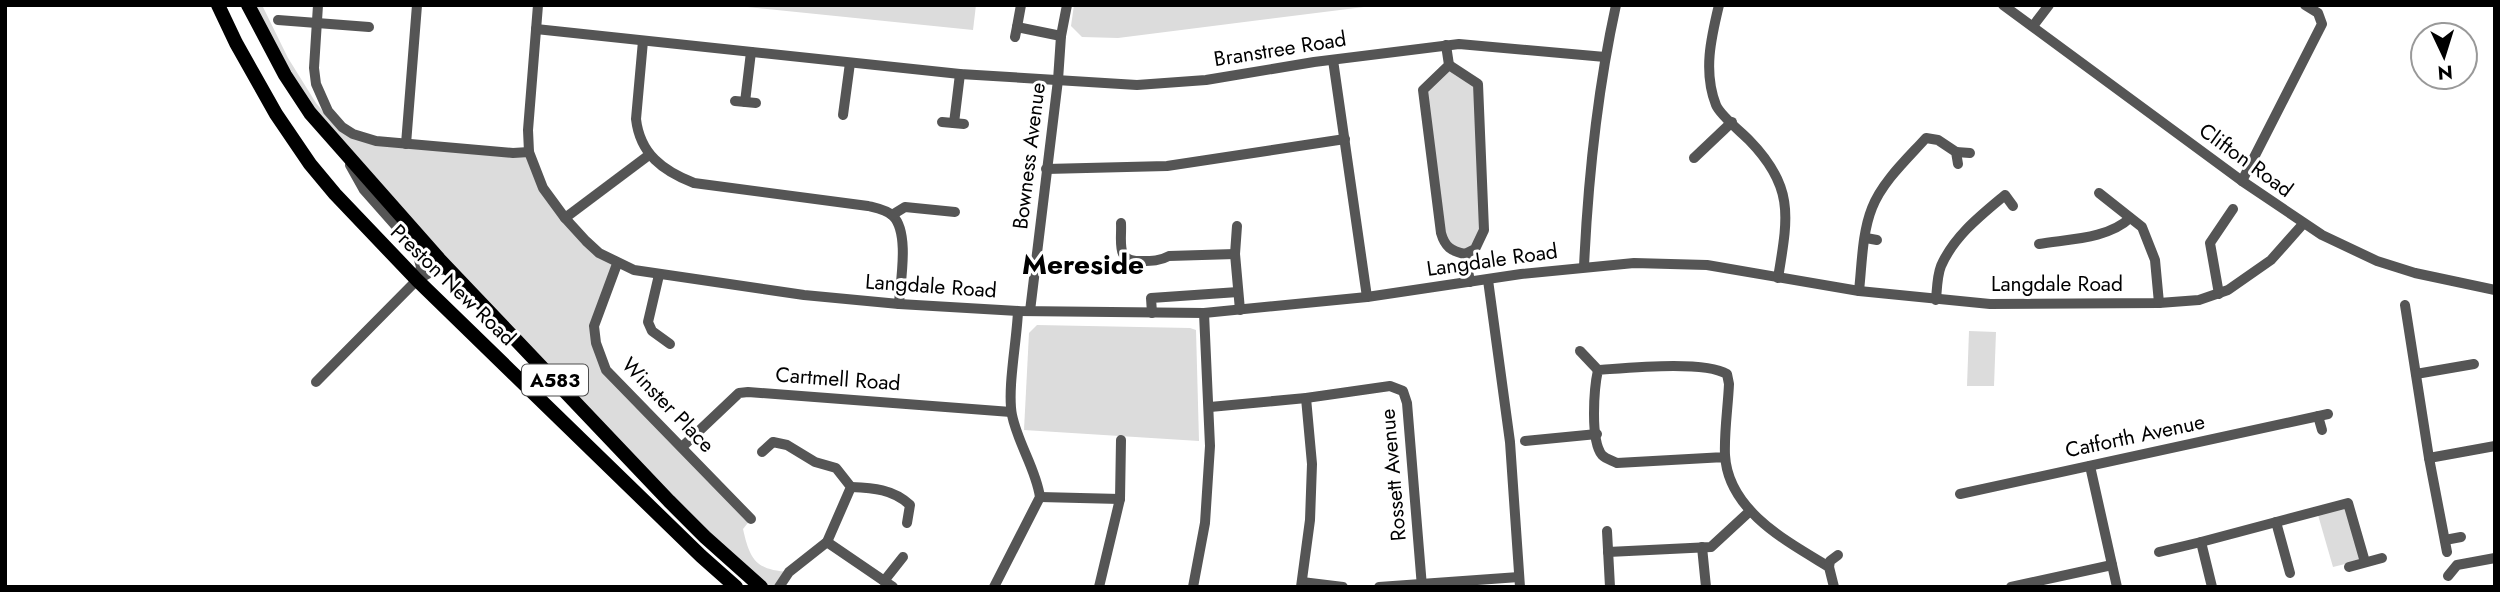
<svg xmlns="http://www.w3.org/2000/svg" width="2500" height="592" font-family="Jost,sans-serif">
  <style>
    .green { fill: #dcdcdc }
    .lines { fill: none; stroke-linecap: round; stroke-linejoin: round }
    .minor { stroke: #555; stroke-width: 10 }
    .highway { stroke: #000; stroke-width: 14 }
    .labels { text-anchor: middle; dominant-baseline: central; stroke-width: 6; stroke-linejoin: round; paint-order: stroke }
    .shield { fill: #fff; stroke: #4c4c4c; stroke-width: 2 }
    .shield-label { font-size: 19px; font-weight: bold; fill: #000 }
    .street-label { font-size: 21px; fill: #000; stroke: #fff }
    .district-label { font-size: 28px; font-weight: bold; fill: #000; stroke: #fff }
  </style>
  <rect width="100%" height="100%" fill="#fff"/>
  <g class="green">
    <path d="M248,5H262L288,58L316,103L338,130L353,134L529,152L565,218L617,264L594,326L606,370L751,519L743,529C750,560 756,570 789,572L779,587H761L733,563L310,113Z"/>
    <polygon points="728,5 976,5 973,30"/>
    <polygon points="1074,5 1380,5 1118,38 1082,37 1071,26"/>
    <polygon points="1449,65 1478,84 1484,230 1465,254 1444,244 1423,90"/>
    <polygon points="1037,325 1190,328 1196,330 1199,441 1024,430 1029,333"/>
    <polygon points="1969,331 1996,332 1994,386 1967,386"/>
    <polygon points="2346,508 2361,560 2333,567 2318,515"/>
  </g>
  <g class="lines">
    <g class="minor">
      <polyline points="318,5 314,68 316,84 328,111 342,127 353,134 376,141 513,153 529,152"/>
      <polyline points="538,5 528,130 529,152 543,188 565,218 586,241 599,253 634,270 804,295 899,304 1018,311 1204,313 1367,297 1521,274 1634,263 1707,265 1859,291 1990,304 2159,303 2199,300 2228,290 2271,260 2303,224"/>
      <polyline points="1021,5 1017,27 1061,36"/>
      <path d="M1719,5C1711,38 1703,72 1716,105C1720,115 1740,131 1749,140C1795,187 1788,217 1778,278"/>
      <polyline points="2003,5 2242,181 2322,235 2377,261 2415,273 2495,290"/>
      <polyline points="278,20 369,27"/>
      <polyline points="2033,26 2049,5"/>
      <polyline points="536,29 960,74 1137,85 1206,80 1314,62 1459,44 1605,57"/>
      <polyline points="1015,37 1017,27"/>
      <path d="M643,41L636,119C640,154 663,171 694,183L868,206C876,208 887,210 893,216C910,233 900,283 899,304"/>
      <path d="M1446,45L1449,65L1423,90L1441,233C1445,247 1451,251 1465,254L1470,282"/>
      <polyline points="1333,60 1367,297"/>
      <polyline points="1449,65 1478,84 1484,230 1475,249 1465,254"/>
      <polyline points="735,101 756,103"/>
      <polyline points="745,102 751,52"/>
      <polyline points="843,115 850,63"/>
      <polyline points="942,122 964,124"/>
      <polyline points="954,123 960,74"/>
      <polyline points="406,144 417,5"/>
      <polyline points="1956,152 1970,153"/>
      <polyline points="1694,158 1732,122"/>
      <polyline points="350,165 364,190 410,242 417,253 421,267 417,280"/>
      <polyline points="1046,169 1167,166 1345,139"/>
      <polyline points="2242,181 2322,24 2318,13 2305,5"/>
      <polyline points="2099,193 2142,227 2155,260 2159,303"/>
      <polyline points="892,215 905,207 955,212"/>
      <polyline points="565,218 649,155"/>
      <path d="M1121,223C1122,243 1115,262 1141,261C1152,261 1160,261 1169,256L1235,254"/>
      <polyline points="1237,226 1235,254 1240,310"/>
      <polyline points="1866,238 1877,240"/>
      <path d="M2039,244C2068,239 2108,239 2130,218"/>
      <polyline points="617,264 594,326 596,343 606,370 751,519"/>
      <path d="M1584,267C1588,179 1597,92 1616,5"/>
      <polyline points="659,275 648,322 652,331 670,344"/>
      <polyline points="1488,280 1510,442 1520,587"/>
      <path d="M1859,291C1862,264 1862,233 1872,208C1882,182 1907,159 1926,138L1938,140L1956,152L1958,164"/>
      <polyline points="2219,294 2210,243 2233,209"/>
      <path d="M1936,300C1937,289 1937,276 1941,266C1954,236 1981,215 2005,195L2013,206"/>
      <polyline points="2405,305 2429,458 2447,552"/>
      <polyline points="1030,311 1058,80 1061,36 1067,5"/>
      <polyline points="1152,313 1151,298 1238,292"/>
      <polyline points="1580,351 1598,370"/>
      <polyline points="2416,374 2474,364"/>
      <polyline points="316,382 417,280 433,271 448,269"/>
      <polyline points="1210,407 1306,398 1390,386 1403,391 1407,403 1422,587"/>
      <polyline points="2318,416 2322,430"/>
      <polyline points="1525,441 1597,434"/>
      <polyline points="682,447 739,393 748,392 1011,412"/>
      <polyline points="762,452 773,442 787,445 815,462 836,468 851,487 827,542 789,572 779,587"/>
      <path d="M1725,457L1617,463C1611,460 1606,459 1602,455C1590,440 1594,388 1598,370C1627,368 1704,360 1727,374L1729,384C1728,407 1724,432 1725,455C1728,511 1788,542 1829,567L1834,587"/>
      <polyline points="2429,458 2495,446"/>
      <polyline points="2090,466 2117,587"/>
      <path d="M851,487C873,488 893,489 910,505L907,523"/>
      <polyline points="1960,494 2328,414"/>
      <polyline points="1040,497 1120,499"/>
      <polyline points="2276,522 2290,573"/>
      <polyline points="1607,531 1610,587"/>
      <polyline points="2445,540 2461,537"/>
      <polyline points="827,542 893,587"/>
      <polyline points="1702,547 1706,587"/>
      <polyline points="1608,552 1711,547 1750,511"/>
      <polyline points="2159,552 2201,542"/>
      <polyline points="1829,567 1830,561 1838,555"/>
      <polyline points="2349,567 2382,558"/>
      <polyline points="2448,576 2457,565 2495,558"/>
      <polyline points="884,581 903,557"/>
      <polyline points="1302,582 1343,587"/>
      <path d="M994,587L1040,497C1036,469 1018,444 1012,415C1007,389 1017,340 1018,311"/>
      <polyline points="1099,587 1120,499 1121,440"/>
      <polyline points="1193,587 1205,523 1210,446 1204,313"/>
      <polyline points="1301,587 1310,520 1312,464 1306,398"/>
      <polyline points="1379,587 1519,577"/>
      <polyline points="2011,587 2112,565"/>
      <polyline points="2212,587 2201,542 2348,503 2365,562"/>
    </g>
    <g class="highway">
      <polyline points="218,5 236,43 276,114 310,164 335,194 417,280 701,556 736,587"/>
      <polyline points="248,5 285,75 310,113 439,259 669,501 705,537 761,587"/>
    </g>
  </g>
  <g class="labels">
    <rect class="shield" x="522" y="364.5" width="66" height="31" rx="5"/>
    <g class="shield-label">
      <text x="555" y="380">A583</text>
    </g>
    <g class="street-label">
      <text transform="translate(1280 49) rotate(-9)">Branstree Road</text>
      <text transform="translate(1029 156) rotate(-83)">Bowness Avenue</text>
      <text transform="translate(2246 160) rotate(36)">Clifton Road</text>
      <text transform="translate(1492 260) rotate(-8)">Langdale Road</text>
      <text x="2057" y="284">Langdale Road</text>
      <text transform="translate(453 285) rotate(44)">Preston New Road</text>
      <text transform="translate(931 286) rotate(4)">Langdale Road</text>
      <text transform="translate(838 379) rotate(4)">Cartmell Road</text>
      <text transform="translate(668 405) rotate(46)">Winster Place</text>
      <text transform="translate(2135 436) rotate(-12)">Catforth Avenue</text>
      <text transform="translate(1393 475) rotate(-95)">Rossett Avenue</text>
    </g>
    <g class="district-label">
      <text x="1083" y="264">Mereside</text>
    </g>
  </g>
  <rect width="2500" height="592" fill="none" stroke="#000000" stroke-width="14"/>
  <g transform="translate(2444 56) rotate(176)"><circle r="33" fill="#ffffff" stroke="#999999" stroke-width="2"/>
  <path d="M0-5L12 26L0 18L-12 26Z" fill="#000000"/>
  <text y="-10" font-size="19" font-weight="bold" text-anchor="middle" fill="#000000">N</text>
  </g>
</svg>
